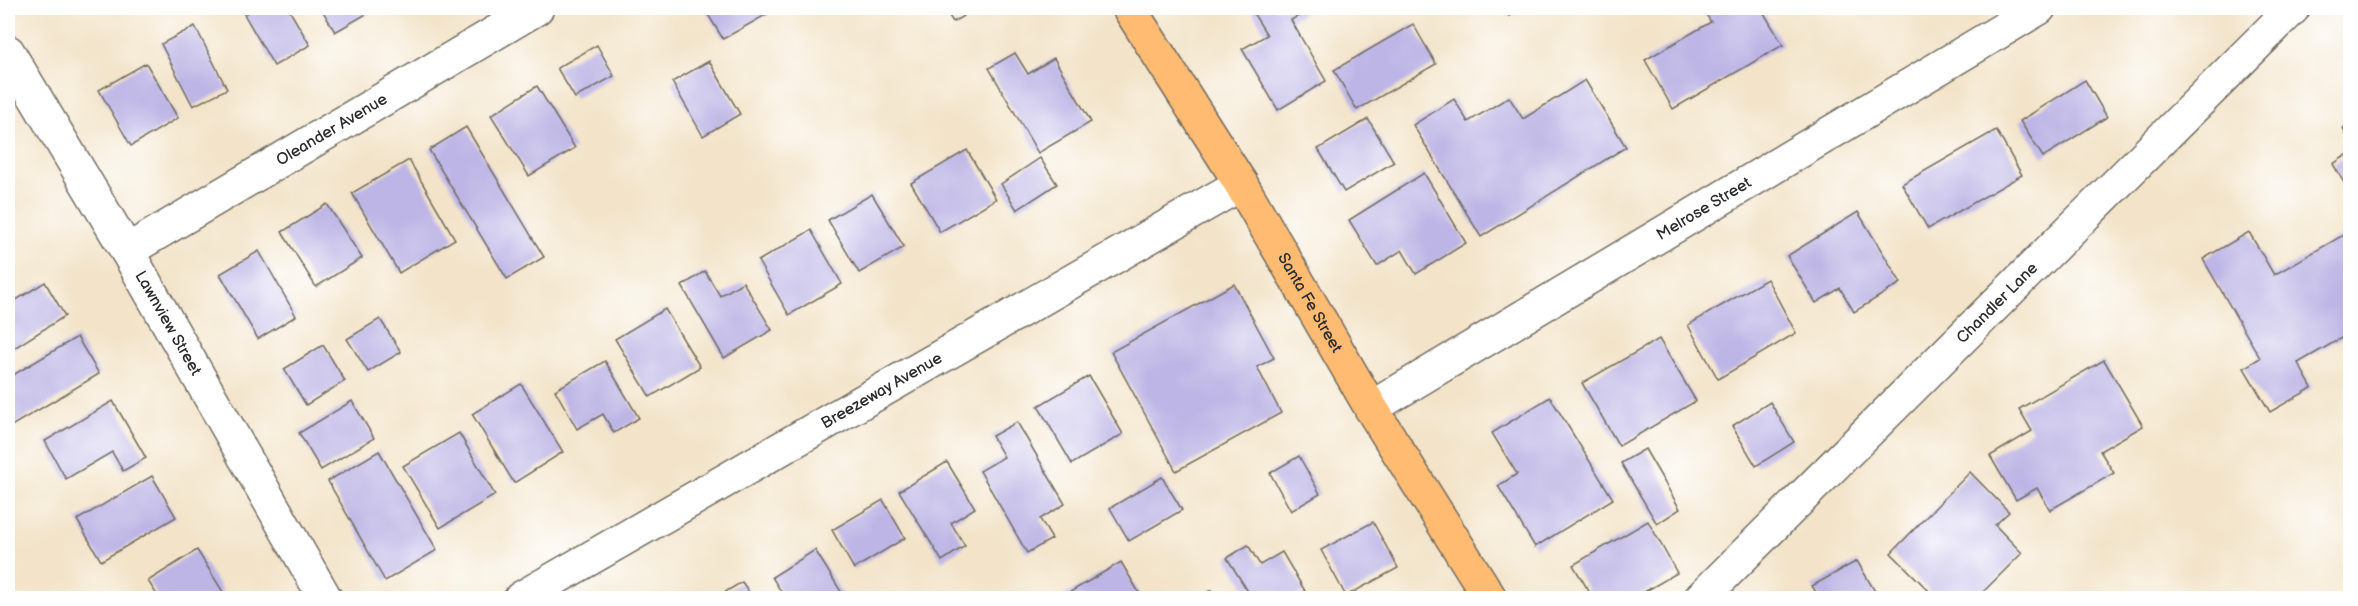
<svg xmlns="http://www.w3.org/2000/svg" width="2358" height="606" font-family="'Balsamiq Sans',sans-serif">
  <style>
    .building { fill: #bdb5e5 }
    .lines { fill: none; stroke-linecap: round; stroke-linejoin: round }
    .minor-casing { stroke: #716c62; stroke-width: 36 }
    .major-casing { stroke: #716c62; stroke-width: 36 }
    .minor { stroke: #fff; stroke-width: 33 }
    .major { stroke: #ffbb71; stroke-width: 33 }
    .labels { text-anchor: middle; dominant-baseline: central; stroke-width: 4.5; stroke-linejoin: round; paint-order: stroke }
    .street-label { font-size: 16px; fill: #2b2b2b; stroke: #fff }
  </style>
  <rect width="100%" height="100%" fill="#fff"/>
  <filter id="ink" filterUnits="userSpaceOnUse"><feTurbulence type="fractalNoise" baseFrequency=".0167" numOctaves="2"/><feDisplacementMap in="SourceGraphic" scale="12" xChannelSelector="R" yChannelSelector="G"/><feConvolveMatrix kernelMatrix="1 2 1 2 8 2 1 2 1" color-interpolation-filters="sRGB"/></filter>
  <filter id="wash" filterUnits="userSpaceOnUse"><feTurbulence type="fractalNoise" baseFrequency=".008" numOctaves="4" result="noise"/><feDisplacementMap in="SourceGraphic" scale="24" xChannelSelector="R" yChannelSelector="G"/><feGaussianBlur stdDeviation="1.35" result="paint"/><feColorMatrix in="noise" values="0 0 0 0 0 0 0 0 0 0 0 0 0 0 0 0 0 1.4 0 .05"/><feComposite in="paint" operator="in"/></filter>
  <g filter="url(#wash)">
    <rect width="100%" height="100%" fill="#f3e4c9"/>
    <g id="blocks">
      <g class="building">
        <polygon points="255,8 288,8 310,45 274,66 244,14"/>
        <polygon points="321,8 374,8 375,9 335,32"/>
        <polygon points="704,8 778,8 723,39"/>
        <polygon points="944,8 977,8 953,22"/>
        <polygon points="1250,8 1313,8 1291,20 1326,81 1278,110 1242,49 1267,35"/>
        <polygon points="1504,8 1523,8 1509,16"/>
        <polygon points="1702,8 1761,8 1783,45 1673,109 1645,60 1711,22"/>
        <polygon points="1413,24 1436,64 1357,110 1334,70"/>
        <polygon points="195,26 227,89 193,106 161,44"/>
        <polygon points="597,45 614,76 575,98 557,68"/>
        <polygon points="1015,53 1028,74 1054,58 1091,122 1038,153 989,68"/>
        <polygon points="709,61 740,114 703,136 672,82"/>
        <polygon points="146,63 178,118 131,146 99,90"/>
        <polygon points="1585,80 1626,147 1481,237 1413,125 1454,99 1468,122 1509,97 1523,119"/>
        <polygon points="2085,80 2107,117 2043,157 2020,121"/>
        <polygon points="537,86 575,148 529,176 491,115"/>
        <polygon points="1368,119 1394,162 1344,192 1318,149"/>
        <polygon points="2350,124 2350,142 2343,129"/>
        <polygon points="466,127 544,257 507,279 429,150"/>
        <polygon points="1996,130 2022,175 1928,229 1902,184"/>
        <polygon points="967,150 996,199 940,232 911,183"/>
        <polygon points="2350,153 2350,193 2333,164"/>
        <polygon points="1040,158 1057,184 1017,210 1001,184"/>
        <polygon points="409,160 455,239 399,273 352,193"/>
        <polygon points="1424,173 1466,243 1416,274 1402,250 1377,266 1349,220"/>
        <polygon points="872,194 904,247 859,273 828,220"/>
        <polygon points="327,204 362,258 316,287 282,232"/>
        <polygon points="1858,212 1901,283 1854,312 1840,288 1816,303 1787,256"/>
        <polygon points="811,230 842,284 789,315 758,261"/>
        <polygon points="2249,232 2274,275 2345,234 2350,243 2350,333 2298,363 2312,388 2270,412 2244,368 2260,358 2203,259"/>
        <polygon points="259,251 296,316 258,339 220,274"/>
        <polygon points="705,271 720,296 743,282 772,330 724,358 682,286"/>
        <polygon points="1767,279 1796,333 1718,379 1688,325"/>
        <polygon points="45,282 65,316 8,352 8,305"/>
        <polygon points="1234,284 1274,358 1257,367 1281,413 1176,471 1111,352"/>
        <polygon points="665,309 700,367 650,397 615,339"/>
        <polygon points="380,319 401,352 368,372 347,339"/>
        <polygon points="77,337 99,374 8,428 8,378"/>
        <polygon points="1659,339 1696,401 1619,446 1582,383"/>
        <polygon points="323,345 345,381 306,405 284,369"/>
        <polygon points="2104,360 2143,426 2100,451 2114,473 2050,510 2037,488 2016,500 1990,456 2032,431 2019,409"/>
        <polygon points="605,361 639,418 614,433 603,414 577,429 555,390"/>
        <polygon points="1089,376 1123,434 1072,464 1038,406"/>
        <polygon points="521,384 563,452 514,483 472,414"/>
        <polygon points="1550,397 1613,499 1535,547 1498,486 1517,474 1492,433"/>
        <polygon points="113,401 146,458 123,471 112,452 66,479 45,441"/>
        <polygon points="352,401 374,438 321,470 299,433"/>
        <polygon points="1770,402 1794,442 1756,466 1732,426"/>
        <polygon points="1017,422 1065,504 1040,519 1052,539 1027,553 980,471 1004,457 992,436"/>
        <polygon points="459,433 495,495 440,528 403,466"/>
        <polygon points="1645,449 1680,509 1657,524 1621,463"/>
        <polygon points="379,451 437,550 385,581 328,481"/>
        <polygon points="1299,456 1320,494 1291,511 1270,473"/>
        <polygon points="947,462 975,508 951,523 965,546 942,561 899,491"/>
        <polygon points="1970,472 2009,512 1995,525 2022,553 1977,598 1923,598 1930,592 1891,553"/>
        <polygon points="152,476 176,517 101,561 77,520"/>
        <polygon points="1162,477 1182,510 1129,541 1110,508"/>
        <polygon points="883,500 905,538 854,569 832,530"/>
        <polygon points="1648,521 1677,573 1634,598 1593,598 1573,565"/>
        <polygon points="1373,522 1398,568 1346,596 1321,550"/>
        <polygon points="1248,545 1260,565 1282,552 1305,591 1293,598 1252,598 1227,558"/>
        <polygon points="197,550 223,592 212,598 159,598 148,581"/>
        <polygon points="815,550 845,598 785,598 772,577"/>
        <polygon points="1857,561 1879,598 1820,598 1812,586"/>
        <polygon points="1121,562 1141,596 1136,598 1060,598"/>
        <polygon points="742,582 753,598 715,598"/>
        <polygon points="1212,590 1217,598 1197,598"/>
      </g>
    </g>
  </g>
  <g filter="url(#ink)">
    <use href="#blocks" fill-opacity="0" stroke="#716c62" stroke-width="1.5"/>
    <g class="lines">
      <defs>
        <g id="minor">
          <path id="s1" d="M8,52L127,251L325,598"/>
          <path id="s2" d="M127,251L537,8"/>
          <path id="s3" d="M1371,408L2039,8"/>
          <path id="s4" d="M521,598L1241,184"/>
          <path id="s5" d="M1701,598L2293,8"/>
        </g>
        <g id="major">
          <path id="s6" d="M1129,8L1241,184L1371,408L1490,598"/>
        </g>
      </defs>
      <use href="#minor" class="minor-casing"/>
      <use href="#major" class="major-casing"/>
      <use href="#minor" class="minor"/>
      <use href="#major" class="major"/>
    </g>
  </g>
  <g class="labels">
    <g class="street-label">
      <text stroke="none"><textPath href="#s2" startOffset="238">Oleander Avenue</textPath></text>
      <text stroke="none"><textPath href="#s3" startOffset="388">Melrose Street</textPath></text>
      <text stroke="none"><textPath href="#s6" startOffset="346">Santa Fe Street</textPath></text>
      <text stroke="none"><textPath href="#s5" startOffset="418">Chandler Lane</textPath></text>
      <text stroke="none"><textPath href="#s1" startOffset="315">Lawnview Street</textPath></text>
      <text stroke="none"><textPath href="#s4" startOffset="416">Breezeway Avenue</textPath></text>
    </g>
  </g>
  <rect width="2358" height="606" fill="none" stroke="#fff" stroke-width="30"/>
</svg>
